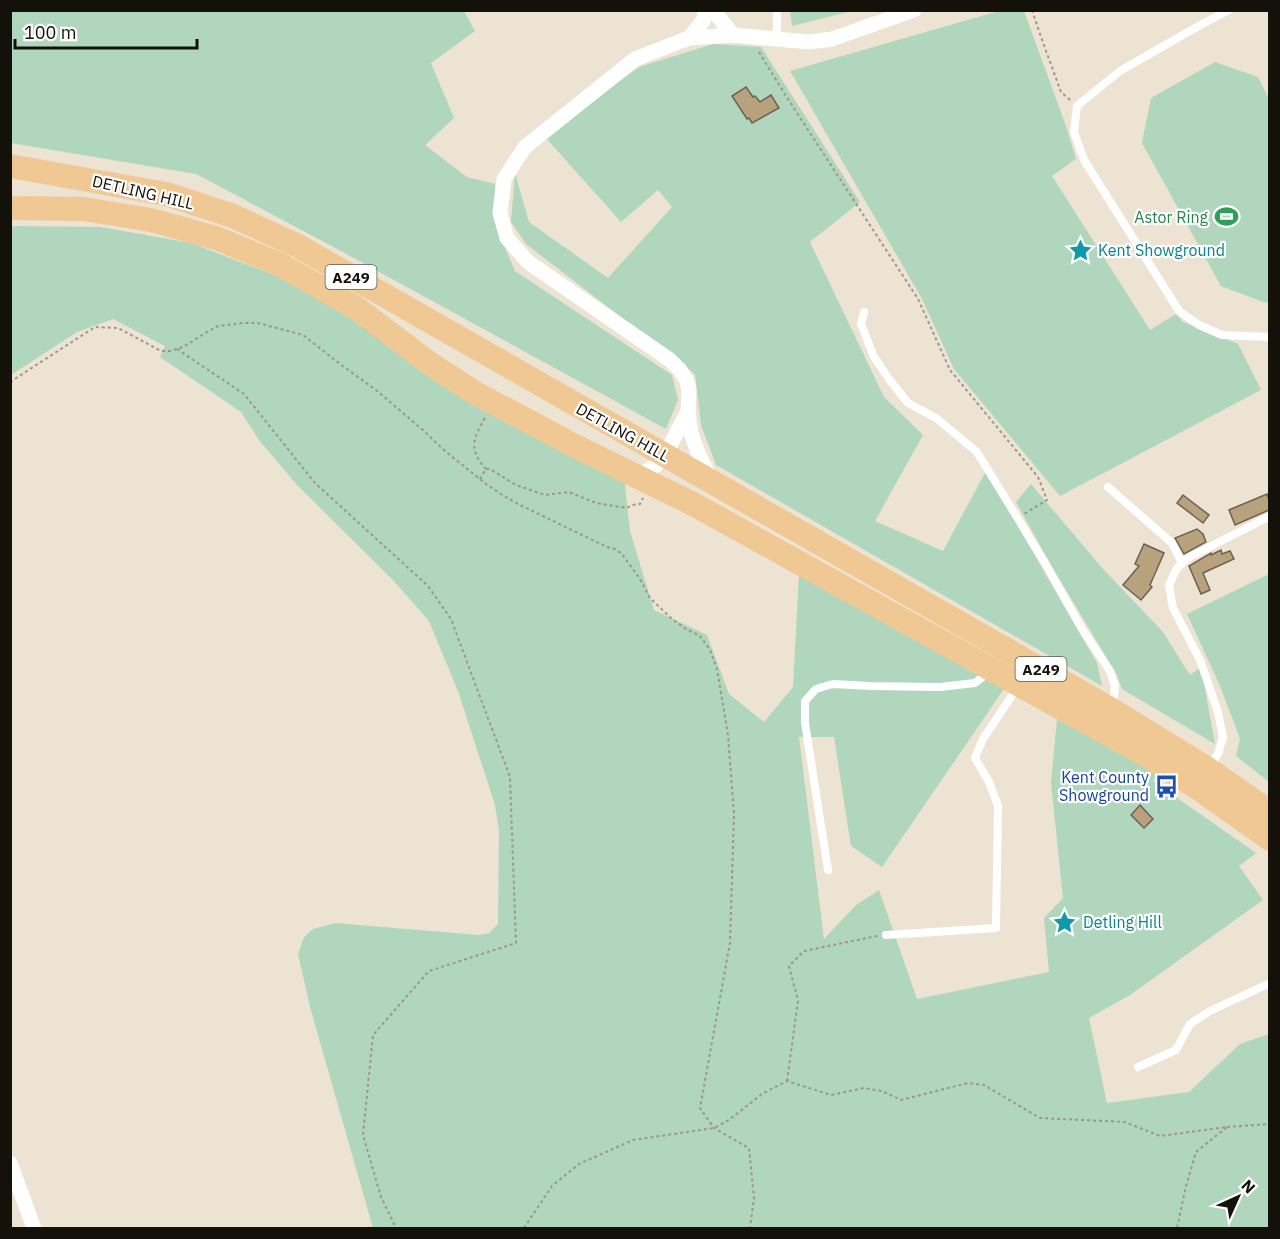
<svg xmlns="http://www.w3.org/2000/svg" width="1280" height="1239" font-family="'IBM Plex Sans',sans-serif">
  <style>
    .green { fill: #b0d6be; fill-rule: evenodd }
    .building { fill: #b8a17d; stroke: #6b6254; stroke-width: 1.5 }
    .lines { fill: none; stroke-linecap: round; stroke-linejoin: round }
    .path { stroke: #9e968a; stroke-width: 2; stroke-dasharray: 3 3; stroke-linecap: butt }
    .service { stroke: #fff; stroke-width: 8 }
    .minor { stroke: #fff; stroke-width: 15 }
    .trunk { stroke: #f0c894; stroke-width: 24 }
    .labels { text-anchor: middle; dominant-baseline: central; stroke-width: 4.5; stroke-linejoin: round; paint-order: stroke }
    .shield { fill: #fff; stroke: #5a5854; stroke-width: 1.5 }
    .shield-label { font-size: 15px; font-weight: bold; fill: #14110b }
    .street-label { font-size: 16px; fill: #14110b; stroke: #fff }
    .leisure-label { font-size: 16px; fill: #27864d; stroke: #fff; text-anchor: end }
    .culture-label { font-size: 16px; fill: #0d838f; stroke: #fff; text-anchor: start }
    .transit-label { font-size: 16px; fill: #164399; stroke: #fff; text-anchor: end }
  </style>
  <rect width="100%" height="100%" fill="#ede3d3"/>
  <g class="green">
    <polygon points="790,10 852,10 852,11 792,26"/>
    <polygon points="10,11 464,11 475,31 431,63 454,118 425,145 467,177 495,184 496,226 515,271 672,375 678,400 666,429 341,251 196,174 11,143"/>
    <polygon points="999,11 1024,11 1066,126 1076,159 1052,176 1150,330 1176,314 1183,322 1238,344 1261,390 1060,496 954,369 922,299 790,71"/>
    <path d="M713,44L761,47L860,202L810,242L884,397L923,435L875,521L943,551L986,471L1097,663L1102,686L716,465L701,425L695,374L526,244L511,222L515,173L529,222L608,278L672,207L658,190L621,222L545,137L639,67ZM746,87L753,97L755,96L757,99V104L771,95L779,108L768,115L763,109L762,117L752,123L749,118L747,119L732,96Z"/>
    <polygon points="1215,62 1258,77 1269,99 1270,301 1266,303 1221,286 1142,143 1151,98"/>
    <path d="M11,226L101,227L191,243L272,274L356,316L624,477L630,531L654,610L707,635L729,694L764,722L793,687L799,574L1006,686L882,867L851,846L834,737H799L824,939L856,905L879,890L917,999L1049,972L1044,918L1063,898L1051,783L1057,719L1157,774L1153,781L1256,853L1239,866L1263,900L1130,995L1089,1018L1107,1103L1189,1092L1240,1044L1269,1034V1228H373L310,1007L298,954L304,937L313,929L335,923L479,935L489,933L498,924L499,830L495,805L459,694L429,621L392,579L297,485L259,440L241,412L160,357L165,346L113,319L77,332L11,375ZM1140,806L1153,818L1144,827L1131,814Z"/>
    <polygon points="1031,484 1103,569 1163,632 1190,675 1201,667 1215,744 1122,689 1117,675 1051,565 1016,502"/>
    <polygon points="1269,574 1269,782 1236,756 1240,739 1220,686 1187,614"/>
  </g>
  <g class="building">
    <polygon points="746,87 753,97 755,96 760,102 771,95 779,108 752,123 749,118 747,119 732,96"/>
    <polygon points="1267,494 1269,500 1269,510 1235,525 1229,510"/>
    <polygon points="1183,495 1209,515 1203,523 1177,503"/>
    <polygon points="1197,529 1203,534 1206,542 1184,554 1175,538"/>
    <polygon points="1144,544 1164,553 1150,585 1152,587 1141,600 1123,585 1139,566 1135,564"/>
    <polygon points="1221,550 1222,554 1230,551 1234,559 1203,573 1210,590 1201,594 1189,566 1211,553 1211,555"/>
    <polygon points="1140,805 1153,819 1144,828 1131,815"/>
  </g>
  <g class="lines">
    <g class="path">
      <polyline points="1032,10 1041,37 1061,92 1070,100"/>
      <polyline points="759,52 786,96 918,299 950,370 1038,477 1047,500 1024,514"/>
      <polyline points="177,349 244,394 315,483 428,586 451,619 510,777 516,943 429,971 373,1035 363,1135 381,1197 396,1228"/>
      <polyline points="10,382 95,327 118,328 161,351 170,351 183,347 207,332 218,326 243,323 258,323 303,335 340,364 376,390 424,431 445,451 486,484 501,494 518,504 607,547 615,549 622,554 640,579 650,598 672,619 686,629 700,636 710,650 717,669 728,735 734,814 730,943 700,1108 714,1128 749,1148 754,1198 750,1228"/>
      <path d="M485,418C472,440 469,450 486,469"/>
      <polyline points="480,479 486,469 490,469 516,485 545,495 569,492 596,503 627,508 632,505 640,504 643,498"/>
      <polyline points="787,1081 798,1001 789,966 804,951 877,936"/>
      <polyline points="1227,1127 1270,1124"/>
      <polyline points="524,1228 552,1186 579,1164 633,1140 714,1128 729,1120 762,1094 787,1081 831,1095 864,1088 882,1091 901,1100 968,1083 984,1085 1040,1118 1125,1122 1160,1136 1227,1127 1196,1152 1186,1186 1177,1228"/>
    </g>
    <g class="service">
      <polyline points="1229,10 1202,24 1120,71 1077,106 1074,132 1084,160 1179,311 1199,325 1222,335 1270,337"/>
      <polyline points="775,39 777,28 777,10"/>
      <polyline points="864,312 861,324 874,357 889,379 908,403 936,418 977,452 1045,563 1082,629 1110,671 1115,686 1113,706"/>
      <polyline points="1108,487 1172,543 1182,563"/>
      <polyline points="1210,766 1218,754 1223,737 1218,712 1200,660 1173,608 1169,585 1177,568 1188,558 1270,516"/>
      <polyline points="828,870 805,723 805,701 816,689 833,684 870,686 940,687 975,683 989,672"/>
      <polyline points="886,935 996,928 998,806 989,782 975,758 983,739 1017,688"/>
      <polyline points="1138,1067 1176,1050 1190,1024 1210,1011 1270,983"/>
    </g>
    <g class="minor">
      <polyline points="713,10 733,35"/>
      <polyline points="689,38 703,21 706,10"/>
      <polyline points="688,411 691,433 698,453 712,481"/>
      <polyline points="638,477 655,466 665,455 688,411 689,391 687,381 680,370 670,360 528,262 507,238 500,213 504,179 525,147 635,59 689,38 733,35 809,42 832,39 914,10"/>
      <polyline points="10,1163 34,1228"/>
    </g>
    <g class="trunk">
      <polyline points="10,166 166,194 233,216 298,246 1112,710 1208,769 1270,812"/>
      <polyline points="10,208 84,209 151,220 216,238 279,264 355,307 429,363 477,394 575,446 695,505 1146,755 1196,787 1270,839"/>
    </g>
  </g>
  <defs>
    <symbol id="stadium-bare" viewBox="-9 -9 18 18"><path d="M0-5a6.5 5 0 1 0 0 10a6.5 5 0 1 0 0-10ZM-3.5-1.8h7v3.6h-7Z" fill="#2e9e5b" stroke="#fff" stroke-width="2.5" paint-order="stroke"/></symbol>
    <symbol id="sight-bare" viewBox="-9 -9 18 18"><path d="M0-6L1.8-2.2L6-1.7L2.9 1.2L3.7 5.4L0 3.3L-3.7 5.4L-2.9 1.2L-6-1.7L-1.8-2.2Z" fill="#0f9aa8" stroke="#fff" stroke-width="2.5" paint-order="stroke"/></symbol>
    <symbol id="bus-bare" viewBox="-9 -9 18 18"><path d="M-5-6H5V4H4V6H2V4H-2V6H-4V4H-5ZM-3.5-4V0h7V-4ZM-3.5 1.2v1.5H-2V1.2ZM2 1.2v1.5H3.5V1.2Z" fill="#1a4fb4" stroke="#fff" stroke-width="2.5" paint-order="stroke"/></symbol>
  </defs>
  <g fill-rule="evenodd">
    <use href="#stadium-bare" x="1210" y="200" width="33" height="33"/>
    <use href="#sight-bare" x="1064" y="234" width="33" height="33"/>
    <use href="#bus-bare" x="1150" y="770" width="33" height="33"/>
    <use href="#sight-bare" x="1048" y="906" width="33" height="33"/>
  </g>
  <g class="labels">
    <g class="shield">
      <rect x="325.5" y="265" width="51" height="24" rx="4.5"/>
      <rect x="1015.5" y="657" width="51" height="24" rx="4.5"/>
    </g>
    <g class="shield-label">
      <text x="351" y="277">A249</text>
      <text x="1041" y="669">A249</text>
    </g>
    <g class="street-label">
      <text transform="translate(143 192) rotate(13)">DETLING HILL</text>
      <text transform="translate(623 432) rotate(29)">DETLING HILL</text>
    </g>
    <g class="leisure-label">
      <text x="1208" y="217">Astor Ring</text>
    </g>
    <g class="culture-label">
      <text x="1098" y="250">Kent Showground</text>
      <text x="1083" y="922">Detling Hill</text>
    </g>
    <g class="transit-label">
      <text x="1149" y="777">Kent County<tspan x="1149" dy="18">Showground</tspan></text>
    </g>
  </g>
  <rect width="1280" height="1239" fill="none" stroke="#14110b" stroke-width="24"/>
  <g transform="translate(1238 1197) rotate(45)" stroke="#ffffff" stroke-width="4.5" paint-order="stroke">
  <path d="M0-4.5L10 22L0 15L-10 22Z" fill="#14110b"/>
  <text y="-9" font-size="16" font-weight="bold" text-anchor="middle" fill="#14110b">N</text>
  </g>
  <path d="M15 39v9h182v-9" fill="none" stroke="#14110b" stroke-width="3"/>
  <text x="24" y="39" font-size="18" fill="#14110b" stroke="#ffffff" stroke-width="4.5" paint-order="stroke">100 m</text>
</svg>
